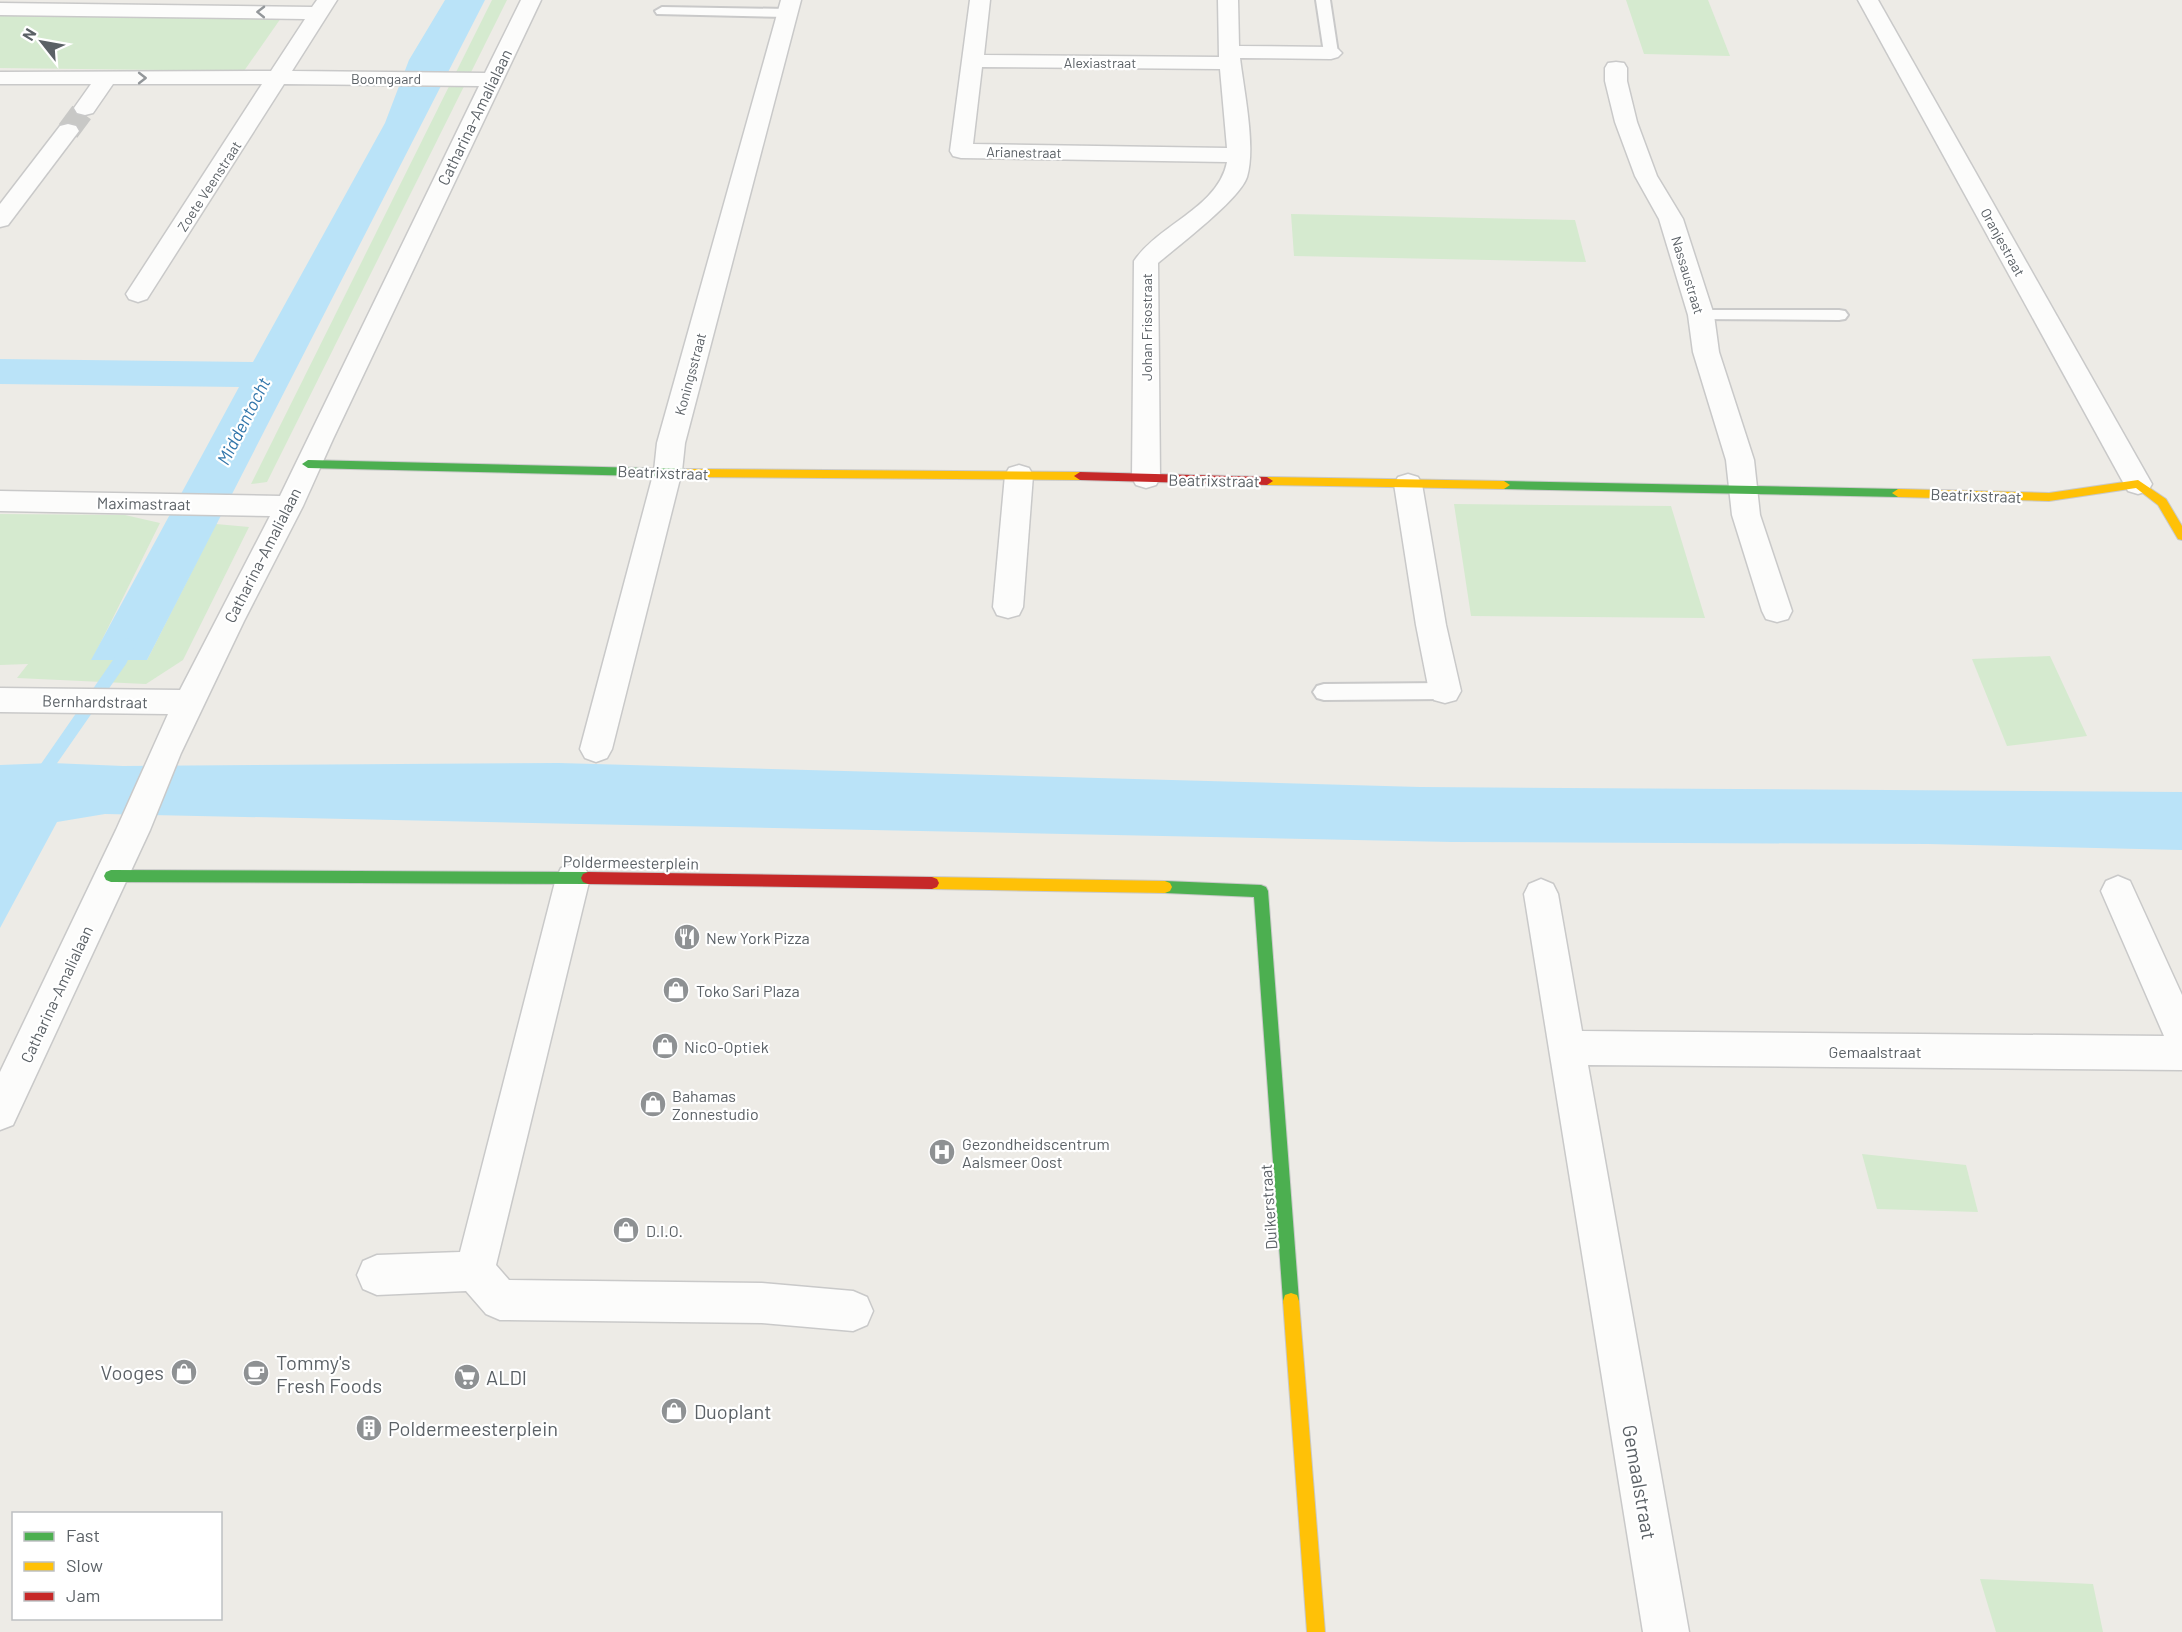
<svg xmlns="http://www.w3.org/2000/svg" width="2182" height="1632" font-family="Barlow,sans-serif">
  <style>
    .green { fill: #d5eacf }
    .water { fill: #bae3f8 }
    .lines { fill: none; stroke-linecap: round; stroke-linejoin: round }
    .stream { fill: #bae3f8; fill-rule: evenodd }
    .street-tunnel { stroke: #c8c8c6; stroke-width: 23; stroke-dasharray: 23 11; stroke-linecap: butt }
    .lane-casing { stroke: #c9c9c9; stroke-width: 4 }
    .street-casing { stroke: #c9c9c9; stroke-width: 3 }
    .fast-casing { stroke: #c9c9c9; stroke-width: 2 }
    .slow-casing { stroke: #c9c9c9; stroke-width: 2 }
    .jam-casing { stroke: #c9c9c9; stroke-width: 2 }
    .lane { fill: #fcfcfb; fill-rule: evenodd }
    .street { fill: #fcfcfb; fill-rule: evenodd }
    .fast { fill: #4caf50; fill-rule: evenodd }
    .slow { fill: #ffc107; fill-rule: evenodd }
    .jam { fill: #c62828; fill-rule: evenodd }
    .oneway { stroke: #93979a }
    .labels { text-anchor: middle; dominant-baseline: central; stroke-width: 4.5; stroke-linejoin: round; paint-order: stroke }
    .far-street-label { font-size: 14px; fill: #5b6166; stroke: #fff }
    .street-label { font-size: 16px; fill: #5b6166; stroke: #fff }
    .poi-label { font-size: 16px; fill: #5b6166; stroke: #fff; text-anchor: start }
    .water-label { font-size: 18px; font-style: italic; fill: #3276aa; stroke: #fff }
    .near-poi-label { font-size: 20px; fill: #5b6166; stroke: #fff; text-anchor: start }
    .near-street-label { font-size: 20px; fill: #5b6166; stroke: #fff }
  </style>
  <rect width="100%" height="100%" fill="#edebe6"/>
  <g class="green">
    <polygon points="492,0 507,0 267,482 251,484"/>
    <polygon points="1626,0 1708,0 1730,56 1644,54"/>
    <polygon points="0,15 281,18 244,71 0,68"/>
    <polygon points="1291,214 1575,220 1586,262 1294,256"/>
    <polygon points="1454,504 1671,506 1705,618 1471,616"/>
    <polygon points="0,514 125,515 160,523 92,660 147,660 216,524 249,527 183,660 146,684 17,678 28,664 0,665"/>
    <polygon points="2050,656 2087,736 2007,746 1972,659"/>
    <polygon points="1862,1154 1966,1165 1978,1212 1877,1209"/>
    <polygon points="1980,1579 2093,1584 2103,1632 1996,1632"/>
  </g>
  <g class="water">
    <polygon points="445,0 485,0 147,660 91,660 239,387 0,384 0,359 253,362 385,123 409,60"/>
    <polygon points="52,763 123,766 559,763 1420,787 2182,792 2182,850 1928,844 1452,842 105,814 57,822 0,928 0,765"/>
  </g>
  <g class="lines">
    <polygon class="stream" points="129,638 136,643 126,664 44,782 34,782 32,778 34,774 115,657 124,639"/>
    <polyline class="street-tunnel" points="68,131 85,108"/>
    <defs>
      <g id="lane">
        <polygon points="1316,0 1330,0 1338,53 1336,56 1326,56 1324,53"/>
        <polygon points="662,7 787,9 794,13 787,17 657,14 655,11"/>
        <polygon points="1701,310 1839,310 1845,311 1848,315 1845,319 1839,320 1695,319 1692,315 1695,311"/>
        <polygon points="1445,683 1452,685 1456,691 1452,697 1445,699 1324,700 1317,698 1313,692 1317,686 1324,684"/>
      </g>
      <g id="street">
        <polygon points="317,0 337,0 292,71 485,73 521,0 541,0 333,439 303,506 244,621 181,753 150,830 13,1125 0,1130 0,1072 116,830 168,714 0,712 0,688 180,690 270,516 0,511 0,491 280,496 479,86 284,84 147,299 138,302 129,299 126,294 262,84 113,84 93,113 85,115 77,113 74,108 91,84 0,84 0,72 271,71 305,19 0,15 0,3 312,7"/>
        <polygon points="781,0 801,0 685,443 682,471 612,749 607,758 596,762 585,758 580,749 654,471 657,443"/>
        <path d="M970,0H990L984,55L1219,57L1218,0H1238L1239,46L1331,47L1338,49L1342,53L1338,57L1331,59L1240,58C1244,91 1256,147 1247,177C1240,199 1178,246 1158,263L1160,478L1156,485L1146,488L1136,485L1132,478L1134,261C1159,224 1218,208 1227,162L961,158L953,156L950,151ZM982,67L1220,69L1227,148L973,144Z"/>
        <polygon points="1858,0 1878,0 2152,484 2148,491 2138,494 2128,491 2124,484"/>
        <polygon points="1616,62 1624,63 1627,68 1627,81 1637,122 1657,176 1683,219 1714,315 1719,352 1754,460 1760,515 1792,611 1788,619 1777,622 1766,619 1762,611 1732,515 1726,460 1693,352 1688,315 1659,219 1635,176 1615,122 1605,81 1605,68 1608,63"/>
        <polygon points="68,124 76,126 79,131 8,225 0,227 0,204 60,126"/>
        <polygon points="1019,465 1029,468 1033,475 1023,607 1019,615 1008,618 997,615 993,607 1005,475 1009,468"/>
        <polygon points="1408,474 1418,477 1422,484 1446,625 1461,691 1456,700 1445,703 1434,700 1429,691 1416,625 1394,484 1398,477"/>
        <polygon points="573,864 585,868 590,878 496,1265 509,1280 762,1283 853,1291 867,1297 873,1311 867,1325 853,1331 762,1323 500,1320 486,1314 466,1291 377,1295 363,1289 357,1275 363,1261 377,1255 460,1252 556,878 561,868"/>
        <polygon points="2118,876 2130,881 2182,995 2182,1070 1588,1065 1689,1632 1643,1632 1524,894 1529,884 1541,879 1553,884 1558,894 1582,1031 2164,1036 2101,891 2106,881"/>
      </g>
      <g id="fast">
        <polygon points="308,460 686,469 692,473 686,477 308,468 302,464"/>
        <polygon points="1504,481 1898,489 1904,493 1898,497 1504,489 1498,485"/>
        <polygon points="111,870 588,872 593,874 595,878 593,882 588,884 111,882 106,880 104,876 106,872"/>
        <polygon points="1165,881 1261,885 1266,887 1268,891 1299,1301 1297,1307 1291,1309 1285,1307 1283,1301 1254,897 1165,893 1160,891 1158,887 1160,883"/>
      </g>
      <g id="slow">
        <polygon points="686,469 1080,472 1086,476 1080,480 686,477 680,473"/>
        <polygon points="1267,477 1504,481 1510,485 1504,489 1267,485 1261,481"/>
        <polygon points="2138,480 2166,499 2182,526 2182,540 2178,539 2158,505 2136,488 2049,501 1898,497 1892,493 1898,489 2049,493"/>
        <polygon points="932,877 1165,881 1170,883 1172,887 1170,891 1165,893 932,889 927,887 925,883 927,879"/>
        <polygon points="1291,1293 1297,1295 1299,1301 1325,1632 1307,1632 1283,1301 1285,1295"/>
      </g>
      <g id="jam">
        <polygon points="1080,472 1267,477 1273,481 1267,485 1080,480 1074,476"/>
        <polygon points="588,872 932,877 937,879 939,883 937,887 932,889 588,884 583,882 581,878 583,874"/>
      </g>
    </defs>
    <use href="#lane" class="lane-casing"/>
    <use href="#street" class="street-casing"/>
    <use href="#fast" class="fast-casing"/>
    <use href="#slow" class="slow-casing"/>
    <use href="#jam" class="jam-casing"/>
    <use href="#lane" class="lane"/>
    <use href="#street" class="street"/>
    <use href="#fast" class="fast"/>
    <use href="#slow" class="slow"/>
    <use href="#jam" class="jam"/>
  </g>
  <defs><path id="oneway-chevron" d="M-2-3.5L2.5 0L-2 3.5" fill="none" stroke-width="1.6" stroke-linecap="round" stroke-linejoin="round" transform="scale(1.5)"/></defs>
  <g class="oneway">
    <use href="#oneway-chevron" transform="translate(261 12) rotate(-179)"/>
    <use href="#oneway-chevron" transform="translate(142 78)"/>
  </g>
  <defs>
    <symbol id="restaurant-disc" viewBox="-11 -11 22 22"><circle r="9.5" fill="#8e9193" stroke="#fff"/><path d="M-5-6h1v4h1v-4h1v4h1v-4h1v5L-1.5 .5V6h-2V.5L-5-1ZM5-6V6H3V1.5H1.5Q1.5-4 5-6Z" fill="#fff"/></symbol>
    <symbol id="shop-disc" viewBox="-11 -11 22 22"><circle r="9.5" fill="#8e9193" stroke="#fff"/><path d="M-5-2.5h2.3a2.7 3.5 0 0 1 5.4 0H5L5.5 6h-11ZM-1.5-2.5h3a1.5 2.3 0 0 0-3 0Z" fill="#fff"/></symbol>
    <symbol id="hospital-disc" viewBox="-11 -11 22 22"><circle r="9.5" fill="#8e9193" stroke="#fff"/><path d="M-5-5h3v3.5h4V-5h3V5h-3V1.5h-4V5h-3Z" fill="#fff"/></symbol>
    <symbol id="cafe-disc" viewBox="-11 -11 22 22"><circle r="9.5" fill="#8e9193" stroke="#fff"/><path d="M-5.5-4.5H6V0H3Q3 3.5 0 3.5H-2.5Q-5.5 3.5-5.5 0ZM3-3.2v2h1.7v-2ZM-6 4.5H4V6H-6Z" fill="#fff"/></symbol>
    <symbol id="supermarket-disc" viewBox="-11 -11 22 22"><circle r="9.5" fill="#8e9193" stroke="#fff"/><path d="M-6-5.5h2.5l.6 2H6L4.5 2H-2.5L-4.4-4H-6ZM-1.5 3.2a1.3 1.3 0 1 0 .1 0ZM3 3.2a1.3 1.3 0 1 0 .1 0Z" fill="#fff"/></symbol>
    <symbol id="building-disc" viewBox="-11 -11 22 22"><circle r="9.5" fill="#8e9193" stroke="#fff"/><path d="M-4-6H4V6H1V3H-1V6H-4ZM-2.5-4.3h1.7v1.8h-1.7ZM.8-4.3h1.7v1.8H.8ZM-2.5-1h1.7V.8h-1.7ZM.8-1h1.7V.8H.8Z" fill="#fff"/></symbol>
  </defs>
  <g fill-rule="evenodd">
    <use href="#restaurant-disc" x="672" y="922" width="30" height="30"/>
    <use href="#shop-disc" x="661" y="975" width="30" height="30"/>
    <use href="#shop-disc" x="650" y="1031" width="30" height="30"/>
    <use href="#shop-disc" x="638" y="1089" width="30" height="30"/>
    <use href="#hospital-disc" x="927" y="1137" width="30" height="30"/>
    <use href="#shop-disc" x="611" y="1215" width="30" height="30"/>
    <use href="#shop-disc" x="169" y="1357" width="30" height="30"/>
    <use href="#cafe-disc" x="241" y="1358" width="30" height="30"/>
    <use href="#supermarket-disc" x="452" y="1362" width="30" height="30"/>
    <use href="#shop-disc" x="659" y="1396" width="30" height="30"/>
    <use href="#building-disc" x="354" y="1413" width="30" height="30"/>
  </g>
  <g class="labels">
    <g class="far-street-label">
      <text x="1100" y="62">Alexiastraat</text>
      <text x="386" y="78">Boomgaard</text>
      <text transform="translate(1024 152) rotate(1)">Arianestraat</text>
      <text transform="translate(209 186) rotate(-57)">Zoete Veenstraat</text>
      <text transform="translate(2003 242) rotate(61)">Oranjestraat</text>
      <text transform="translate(1688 275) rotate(73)">Nassaustraat</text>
      <text transform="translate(1146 327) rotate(-90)">Johan Frisostraat</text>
      <text transform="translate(690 374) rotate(-75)">Koningsstraat</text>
    </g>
    <g class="street-label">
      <text transform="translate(474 117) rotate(-64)">Catharina-Amalialaan</text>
      <text transform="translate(663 472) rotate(2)">Beatrixstraat</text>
      <text transform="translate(1214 480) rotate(1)">Beatrixstraat</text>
      <text transform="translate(1976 495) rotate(2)">Beatrixstraat</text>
      <text transform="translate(144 503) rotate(1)">Maximastraat</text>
      <text transform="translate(262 555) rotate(-63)">Catharina-Amalialaan</text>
      <text transform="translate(95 701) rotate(1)">Bernhardstraat</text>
      <text transform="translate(631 862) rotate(1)">Poldermeesterplein</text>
      <text transform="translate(56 994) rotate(-65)">Catharina-Amalialaan</text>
      <text x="1875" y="1051">Gemaalstraat</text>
      <text transform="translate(1268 1207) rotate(-94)">Duikerstraat</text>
    </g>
    <g class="poi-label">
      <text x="706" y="937">New York Pizza</text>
      <text x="696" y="990">Toko Sari Plaza</text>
      <text x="684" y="1046">NicO-Optiek</text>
      <text x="672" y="1095">Bahamas<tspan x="672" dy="18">Zonnestudio</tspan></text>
      <text x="962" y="1143">Gezondheidscentrum<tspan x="962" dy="18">Aalsmeer Oost</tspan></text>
      <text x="646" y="1230">D.I.O.</text>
    </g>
    <g class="water-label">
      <text transform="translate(243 421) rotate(-63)">Middentocht</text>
    </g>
    <g class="near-poi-label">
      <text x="276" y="1362">Tommy's<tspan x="276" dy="23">Fresh Foods</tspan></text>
      <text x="164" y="1372" text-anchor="end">Vooges</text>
      <text x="486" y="1377">ALDI</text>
      <text x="694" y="1411">Duoplant</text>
      <text x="388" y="1428">Poldermeesterplein</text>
    </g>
    <g class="near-street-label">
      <text transform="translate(1640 1482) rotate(80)">Gemaalstraat</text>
    </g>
  </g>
  <rect x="12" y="1512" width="210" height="108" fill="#ffffff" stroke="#bdc0c2" stroke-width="1.5"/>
  <rect x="24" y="1532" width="30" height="9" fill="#4caf50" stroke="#bdc0c2" stroke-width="1.5"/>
  <text x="66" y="1542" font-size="18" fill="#5b6166">Fast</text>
  <rect x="24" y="1562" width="30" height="9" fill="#ffc107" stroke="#bdc0c2" stroke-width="1.5"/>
  <text x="66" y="1572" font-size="18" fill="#5b6166">Slow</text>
  <rect x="24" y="1592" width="30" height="9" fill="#c62828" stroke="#bdc0c2" stroke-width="1.5"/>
  <text x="66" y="1602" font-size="18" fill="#5b6166">Jam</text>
  <g transform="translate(42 42) rotate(301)" stroke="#ffffff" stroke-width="4.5" paint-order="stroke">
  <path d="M0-4.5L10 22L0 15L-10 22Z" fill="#5b6166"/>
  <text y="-9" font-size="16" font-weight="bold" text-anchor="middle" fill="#5b6166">N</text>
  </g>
</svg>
